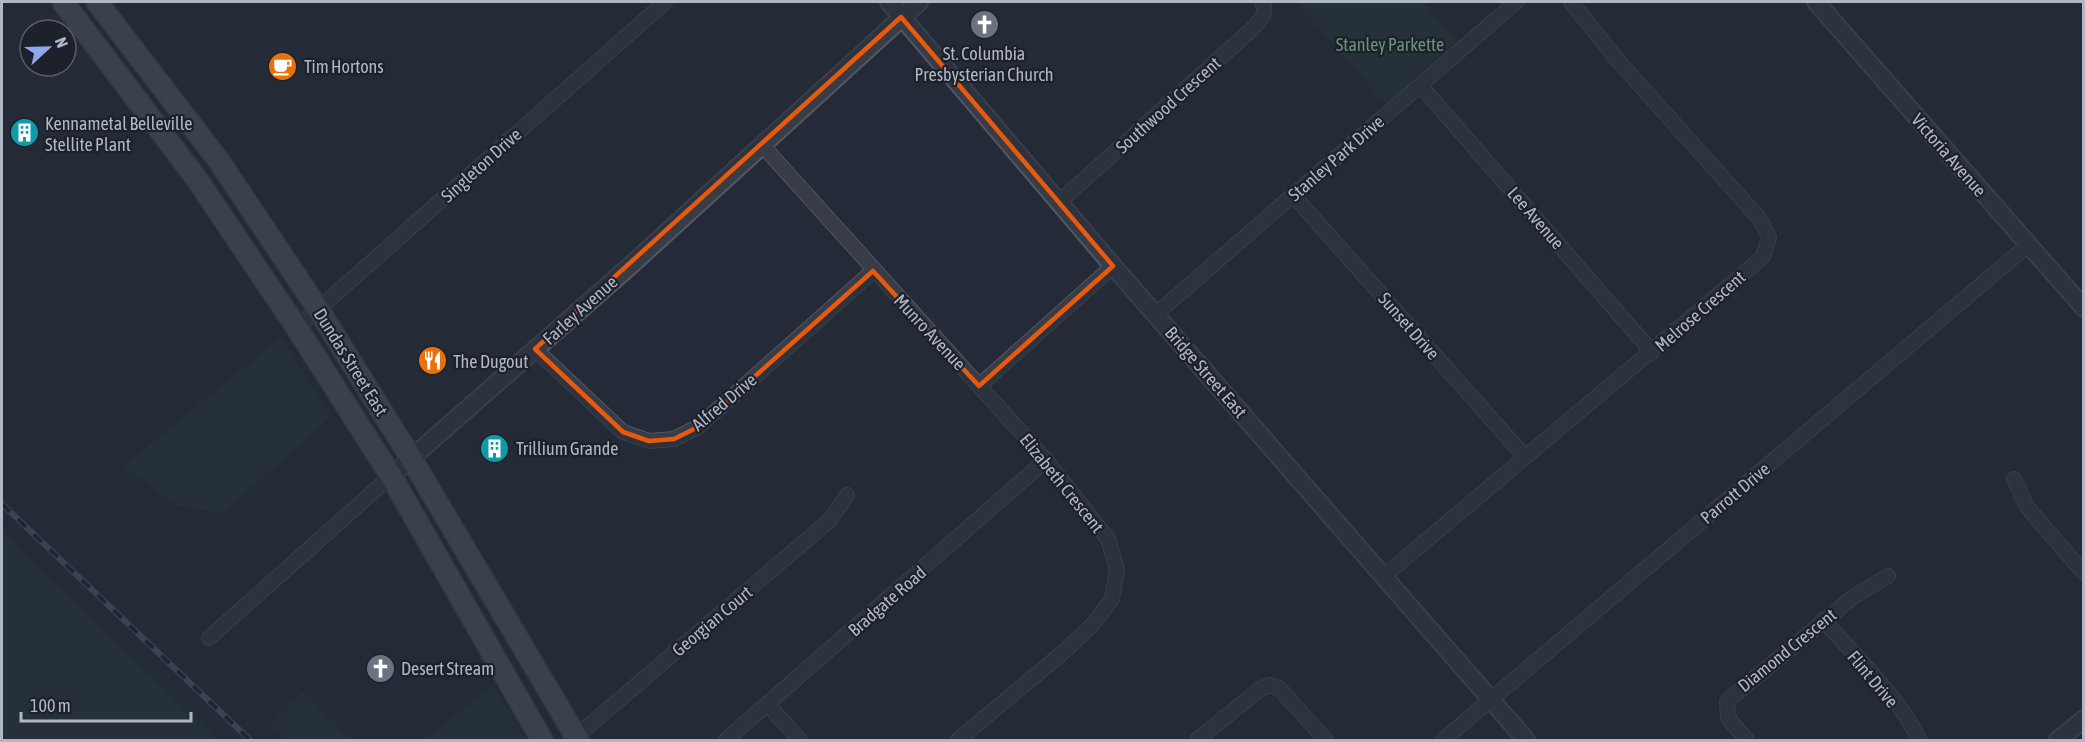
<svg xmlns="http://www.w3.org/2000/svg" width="2085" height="742" font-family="'Asap Condensed',sans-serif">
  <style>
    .green { fill: #28383b }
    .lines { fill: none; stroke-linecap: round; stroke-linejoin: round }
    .minor-casing { stroke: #525762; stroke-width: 16 }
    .tertiary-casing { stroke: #525762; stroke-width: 20 }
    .primary-casing { stroke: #404551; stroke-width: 24 }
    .minor { stroke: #373c47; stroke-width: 14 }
    .tertiary { stroke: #373c47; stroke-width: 16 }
    .primary { stroke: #555b67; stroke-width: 21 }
    .rail-casing { stroke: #5b6170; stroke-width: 6 }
    .rail { stroke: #1c212c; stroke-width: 4; stroke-dasharray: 11; stroke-linecap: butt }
    .marked { fill: none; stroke: #e8590c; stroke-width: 4.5; stroke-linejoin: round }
    .labels { text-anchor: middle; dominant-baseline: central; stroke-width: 4.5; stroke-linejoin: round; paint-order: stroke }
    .park-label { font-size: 18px; fill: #6c9279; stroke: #1c212c }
    .poi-label { font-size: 18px; fill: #b2b7c4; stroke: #1c212c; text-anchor: start }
    .street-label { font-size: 18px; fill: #b2b7c4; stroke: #1c212c }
  </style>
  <rect width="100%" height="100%" fill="#242a37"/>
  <g class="green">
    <polygon points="1295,2 1423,2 1457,40 1386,104"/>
    <polygon points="281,337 331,417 222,514 176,505 124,466"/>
    <polygon points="2,524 20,549 217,740 2,740"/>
    <polygon points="493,686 527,740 424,740"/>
    <polygon points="303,691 351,740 287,740 271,725"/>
  </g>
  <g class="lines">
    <defs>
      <g id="minor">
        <polyline points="1420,85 1652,352"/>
        <polyline points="762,145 1046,460 1108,539 1117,569 1112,599 1093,624 1067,649 958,740"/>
        <polyline points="1293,195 1525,457"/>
        <path d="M1059,202L1250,31C1258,23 1269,14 1262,2"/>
        <polyline points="1156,314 1516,2"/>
        <polyline points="297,328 665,2"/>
        <polyline points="535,349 623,432 649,441 674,439 698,427 873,271"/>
        <polyline points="979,386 1113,266"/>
        <polyline points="2014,479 2027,507 2084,573"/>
        <polyline points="1384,576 1763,257 1769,237 1759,218 1620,63 1571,2"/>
        <path d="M1823,620C1853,653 1902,701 1919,740"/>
        <polyline points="209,638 391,476"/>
        <polyline points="768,705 800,740"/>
        <polyline points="572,740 830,520 847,495"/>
        <polyline points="726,740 1046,460"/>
        <polyline points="1197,740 1260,689 1269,685 1279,688 1326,740"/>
        <polyline points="1443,740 2028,245"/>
        <polyline points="1747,740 1728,718 1727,701 1853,597 1888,576"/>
      </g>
      <g id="tertiary">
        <polyline points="889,2 1113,266 1526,740"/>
        <polyline points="1816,2 2084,308"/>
        <polyline points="391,476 630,266 919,2"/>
        <polyline points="2058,740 2084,719"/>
      </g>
      <g id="primary">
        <polyline points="63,2 196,178 297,328 391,476 542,740"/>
        <polyline points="97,2 219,161 318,309 411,458 578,740"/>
      </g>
    </defs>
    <use href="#minor" class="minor-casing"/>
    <use href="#tertiary" class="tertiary-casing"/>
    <use href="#primary" class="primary-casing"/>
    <use href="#minor" class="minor"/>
    <use href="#tertiary" class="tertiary"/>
    <use href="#primary" class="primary"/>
    <defs>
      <polyline id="rail" points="2,504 250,740"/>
    </defs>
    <use href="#rail" class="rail-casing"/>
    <use href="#rail" class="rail"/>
  </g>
  <path d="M0 0H2085V742H0ZM901,17L1113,266L979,386L873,271L698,427L674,439L649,441L623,432L535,349Z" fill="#242a37" fill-opacity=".55" fill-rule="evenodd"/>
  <path class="marked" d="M901,17L1113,266L979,386L873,271L698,427L674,439L649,441L623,432L535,349Z"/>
  <defs>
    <symbol id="church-disc" viewBox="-11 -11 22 22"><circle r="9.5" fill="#6b7280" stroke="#1c212c"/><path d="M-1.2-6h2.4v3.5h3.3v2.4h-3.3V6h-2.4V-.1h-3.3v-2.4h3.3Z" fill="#fff"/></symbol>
    <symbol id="cafe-disc" viewBox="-11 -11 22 22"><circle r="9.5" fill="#e8710a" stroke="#1c212c"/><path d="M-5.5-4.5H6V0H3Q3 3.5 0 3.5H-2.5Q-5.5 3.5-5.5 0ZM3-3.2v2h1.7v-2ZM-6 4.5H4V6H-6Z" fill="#fff"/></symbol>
    <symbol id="building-disc" viewBox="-11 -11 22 22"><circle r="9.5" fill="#0f9aa8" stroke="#1c212c"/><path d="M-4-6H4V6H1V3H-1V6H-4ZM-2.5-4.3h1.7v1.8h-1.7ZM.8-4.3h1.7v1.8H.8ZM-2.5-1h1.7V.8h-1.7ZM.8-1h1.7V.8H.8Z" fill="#fff"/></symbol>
    <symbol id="restaurant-disc" viewBox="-11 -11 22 22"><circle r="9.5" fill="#e8710a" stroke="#1c212c"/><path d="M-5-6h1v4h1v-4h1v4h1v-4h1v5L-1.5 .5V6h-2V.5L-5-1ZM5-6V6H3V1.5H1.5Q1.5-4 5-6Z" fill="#fff"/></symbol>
  </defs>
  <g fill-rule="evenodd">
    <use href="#church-disc" x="968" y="8" width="33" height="33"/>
    <use href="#cafe-disc" x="266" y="50" width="33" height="33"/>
    <use href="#building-disc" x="8" y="116" width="33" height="33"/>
    <use href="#restaurant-disc" x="416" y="344" width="33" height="33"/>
    <use href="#building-disc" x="478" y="432" width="33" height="33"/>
    <use href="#church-disc" x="364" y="652" width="33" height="33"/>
  </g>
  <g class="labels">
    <g class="park-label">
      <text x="1390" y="44">Stanley Parkette</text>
    </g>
    <g class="poi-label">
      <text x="984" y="53" text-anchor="middle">St. Columbia<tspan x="984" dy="21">Presbysterian Church</tspan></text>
      <text x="304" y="66">Tim Hortons</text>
      <text x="45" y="123">Kennametal Belleville<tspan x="45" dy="21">Stellite Plant</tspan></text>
      <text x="453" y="361">The Dugout</text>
      <text x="516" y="448">Trillium Grande</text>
      <text x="401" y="668">Desert Stream</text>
    </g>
    <g class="street-label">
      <text transform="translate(1168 105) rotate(-42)">Southwood Crescent</text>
      <text transform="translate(1949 155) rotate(49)">Victoria Avenue</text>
      <text transform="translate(1336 158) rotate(-41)">Stanley Park Drive</text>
      <text transform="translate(481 165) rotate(-42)">Singleton Drive</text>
      <text transform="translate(1536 218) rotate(49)">Lee Avenue</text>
      <text transform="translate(580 310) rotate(-42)">Farley Avenue</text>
      <text transform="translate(1700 311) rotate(-41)">Melrose Crescent</text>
      <text transform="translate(1409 326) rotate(49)">Sunset Drive</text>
      <text transform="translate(930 332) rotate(47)">Munro Avenue</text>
      <text transform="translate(351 362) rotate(58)">Dundas Street East</text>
      <text transform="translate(1206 372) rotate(49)">Bridge Street East</text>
      <text transform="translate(724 402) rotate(-40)">Alfred Drive</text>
      <text transform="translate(1062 483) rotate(51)">Elizabeth Crescent</text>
      <text transform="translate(1735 493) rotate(-40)">Parrott Drive</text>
      <text transform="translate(887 601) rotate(-41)">Bradgate Road</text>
      <text transform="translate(712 621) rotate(-40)">Georgian Court</text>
      <text transform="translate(1787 650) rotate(-39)">Diamond Crescent</text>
      <text transform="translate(1873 679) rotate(50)">Flint Drive</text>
    </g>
  </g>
  <rect width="2085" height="742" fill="none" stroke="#b2b7c4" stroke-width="6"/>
  <g transform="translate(48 48) rotate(68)"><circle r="28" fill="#1c212c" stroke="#585d69" stroke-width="1.5"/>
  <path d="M0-4.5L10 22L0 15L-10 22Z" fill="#8fa8ec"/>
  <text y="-9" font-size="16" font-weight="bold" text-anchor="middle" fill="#b2b7c4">N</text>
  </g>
  <path d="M21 712v9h170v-9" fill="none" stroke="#b2b7c4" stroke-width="3"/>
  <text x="30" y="712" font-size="18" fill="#b2b7c4" stroke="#1c212c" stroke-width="4.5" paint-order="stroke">100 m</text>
</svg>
